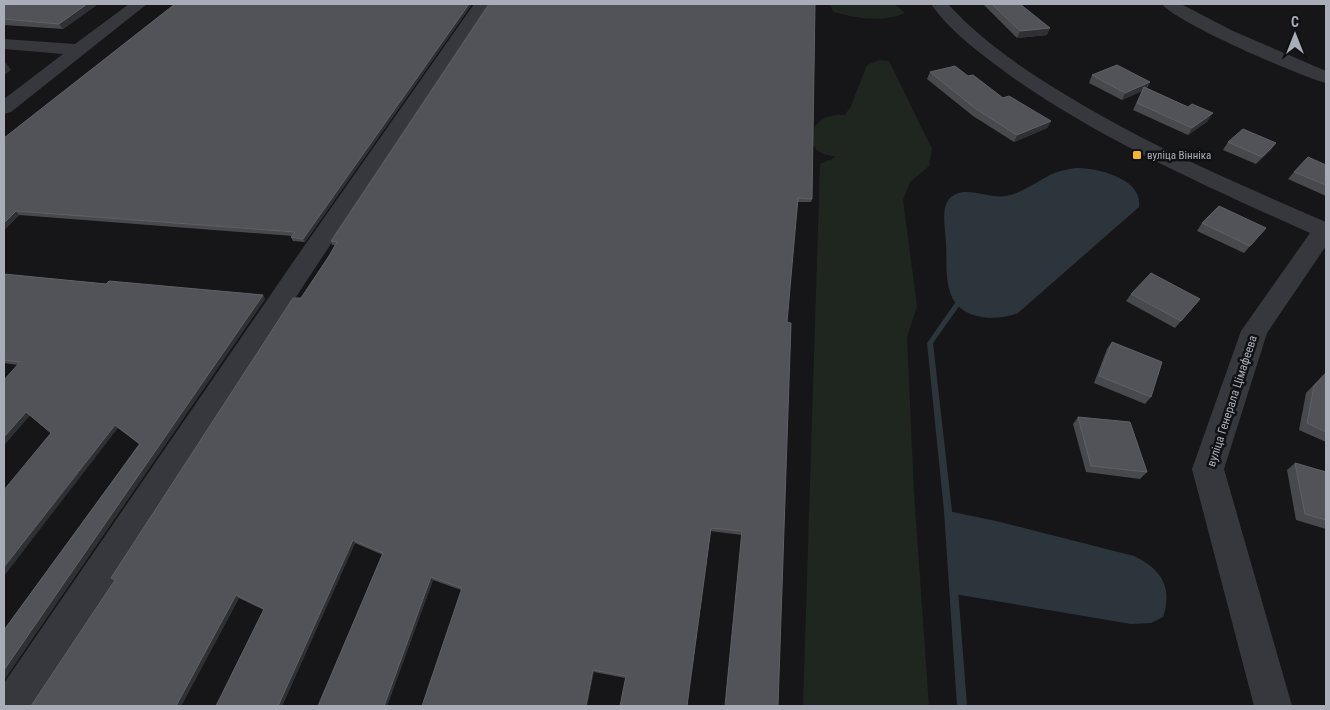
<svg xmlns="http://www.w3.org/2000/svg" width="1330" height="710" font-family="'Roboto Condensed',sans-serif">
  <style>
    .green { fill: #1e261f }
    .water { fill: #2c353c }
    .lines { fill: none; stroke-linecap: round; stroke-linejoin: round }
    .stream { fill: #2c353c; fill-rule: evenodd }
    .minor { fill: #37383d; fill-rule: evenodd }
    .wall { fill: #47494d }
    .shaded-wall { fill: #2f3033 }
    .building { fill: #525359; stroke: #5f6168 }
    .poi-dot { fill: #f4b331; stroke: #111113; stroke-width: 2 }
    .labels { text-anchor: middle; dominant-baseline: central; stroke-width: 5; stroke-linejoin: round; paint-order: stroke }
    .far-poi-label { font-size: 11px; fill: #a8adb8; stroke: #111113; text-anchor: start }
    .street-label { font-size: 12px; fill: #a8adb8; stroke: #111113 }
  </style>
  <rect width="100%" height="100%" fill="#161618"/>
  <g class="green">
    <path d="M830,4H895L905,13C881,23 857,18 833,12Z"/>
    <path d="M879,60L889,61L932,149L929,166L910,182L903,200L917,306L907,337L914,493L929,706H803L820,164L836,157C829,155 823,155 817,150C813,146 811,142 812,136C814,119 830,114 845,115L851,106L867,65Z"/>
  </g>
  <g class="water">
    <path d="M1076,168C1097,168 1143,178 1139,207L1018,313C996,322 958,320 950,292C945,277 947,258 946,243C946,231 940,208 950,198C964,184 988,199 1005,196C1021,194 1036,182 1050,175C1058,171 1067,169 1076,168Z"/>
    <path d="M948,511L996,521L1134,556C1161,569 1173,587 1163,617L1151,623L1131,624L954,594Z"/>
  </g>
  <g class="lines">
    <polygon class="stream" points="955,303 959,303 960,305 933,343 952,511 967,706 957,706 944,511 927,343"/>
    <g class="minor">
      <polygon points="129,4 147,4 11,112 4,114 4,99 63,54 4,49 4,39 75,44"/>
      <polygon points="474,4 490,4 309,277 33,706 4,706 4,683 291,265"/>
      <path d="M931,4H948C980,39 1020,67 1061,92C1145,144 1236,183 1326,222V246L1267,333L1224,469L1292,706H1254L1192,469L1241,331L1310,233C1208,187 1105,142 1012,77C984,56 951,33 931,4Z"/>
      <path d="M1162,4H1181L1233,31L1326,71V83C1301,77 1175,22 1162,4Z"/>
    </g>
  </g>
  <g class="wall">
    <polygon points="4,4 98,4 63,29 4,25"/>
    <polygon points="175,4 472,4 305,242 293,241 291,237 293,236 19,215 4,230 4,138"/>
    <polygon points="489,4 812,199 811,202 798,202 742,535 710,531 625,678 594,672 461,590 433,580 387,706 318,706 383,555 355,543 282,706 216,706 264,610 239,598 181,706 31,706 329,256 335,245 332,245 331,241"/>
    <polygon points="983,4 1020,4 1047,35 1017,38"/>
    <polygon points="930,72 968,76 1003,98 1051,121 1047,128 1014,142 973,116 927,79"/>
    <polygon points="1092,75 1150,82 1147,88 1208,121 1188,135 1133,110 1142,91 1122,100 1089,83"/>
    <polygon points="1228,142 1276,143 1271,150 1256,164 1223,150"/>
    <polygon points="1326,165 1326,196 1288,179 1294,172"/>
    <polygon points="1202,223 1266,228 1244,253 1197,231"/>
    <polygon points="4,274 106,284 263,295 265,299 4,680 4,630 139,444 118,428 51,433 30,415 4,445 4,380 18,365 4,363"/>
    <polygon points="1131,294 1200,299 1175,328 1126,301"/>
    <polygon points="1112,342 1151,397 1145,404 1094,383 1107,349"/>
    <polygon points="1326,372 1326,442 1299,430 1306,393"/>
    <polygon points="1078,417 1147,472 1140,479 1086,472 1073,424"/>
    <polygon points="1295,463 1326,472 1326,529 1296,520 1287,470"/>
  </g>
  <g class="shaded-wall">
    <polygon points="87,4 98,4 63,29 59,24"/>
    <polygon points="469,4 472,4 305,242 303,239"/>
    <polygon points="1050,28 1047,35 1017,38 1020,31"/>
    <polygon points="6,63 11,70 4,75 4,64"/>
    <polygon points="1150,82 1146,89 1122,100 1125,93"/>
    <polygon points="1213,113 1208,121 1188,135 1192,128"/>
    <polygon points="1051,121 1047,128 1014,142 1017,135"/>
    <polygon points="1276,143 1271,150 1256,164 1262,157"/>
    <polygon points="16,211 19,215 4,230 4,223"/>
    <polygon points="263,295 265,299 4,680 4,670"/>
    <polygon points="26,412 30,415 4,445 4,437"/>
    <polygon points="115,425 118,428 4,576 4,567"/>
    <polygon points="353,540 355,543 282,706 278,706"/>
    <polygon points="431,577 433,580 387,706 384,706"/>
    <polygon points="236,595 239,598 181,706 176,706"/>
    <polygon points="593,670 594,672 587,706 586,706"/>
  </g>
  <g class="building">
    <polygon points="4,4 87,4 59,24 4,19"/>
    <polygon points="175,4 469,4 303,239 291,237 295,232 16,211 4,223 4,138"/>
    <polygon points="489,4 815,4 812,199 798,198 787,322 791,323 778,706 725,706 742,531 711,528 687,706 620,706 626,676 593,670 586,706 422,706 462,588 431,577 384,706 318,706 383,553 353,540 278,706 216,706 264,609 236,595 176,706 31,706 115,580 111,578 293,298 301,298 329,256 337,242 331,241"/>
    <polygon points="992,4 1020,4 1050,28 1020,31"/>
    <polygon points="1117,65 1150,82 1125,93 1092,75"/>
    <polygon points="955,66 968,76 973,75 1003,98 1009,96 1051,121 1017,135 976,109 930,72"/>
    <polygon points="1144,87 1188,107 1192,104 1213,113 1192,128 1137,103"/>
    <polygon points="1243,129 1276,143 1262,157 1228,142"/>
    <polygon points="1308,157 1326,165 1326,185 1294,172"/>
    <polygon points="1219,206 1266,228 1250,246 1202,223"/>
    <polygon points="1151,273 1200,299 1181,321 1131,294"/>
    <polygon points="4,274 106,284 109,281 263,295 4,670 4,630 140,444 115,425 4,567 4,490 51,433 26,412 4,437 4,380 20,362 4,360"/>
    <polygon points="1112,342 1162,362 1151,397 1099,376"/>
    <polygon points="1326,373 1326,432 1307,423 1314,386"/>
    <polygon points="1078,417 1130,422 1147,472 1091,466"/>
    <polygon points="1295,463 1326,472 1326,520 1305,514"/>
  </g>
  <rect class="poi-dot" x="1132" y="150" width="10" height="10" rx="2.5"/>
  <g class="labels">
    <g class="far-poi-label">
      <text x="1147" y="155">вуліца Вінніка</text>
    </g>
    <g class="street-label">
      <text transform="translate(1232 401) rotate(-72)">вуліца Генерала Цімафеева</text>
    </g>
  </g>
  <rect width="1330" height="710" fill="none" stroke="#a8adb8" stroke-width="10"/>
  <g transform="translate(1295 35)" stroke="#111113" stroke-width="4" paint-order="stroke">
  <path d="M0-4L9 19L0 12L-9 19Z" fill="#a8adb8"/>
  <text y="-8" font-size="14" font-weight="bold" text-anchor="middle" fill="#a8adb8">С</text>
  </g>
</svg>
